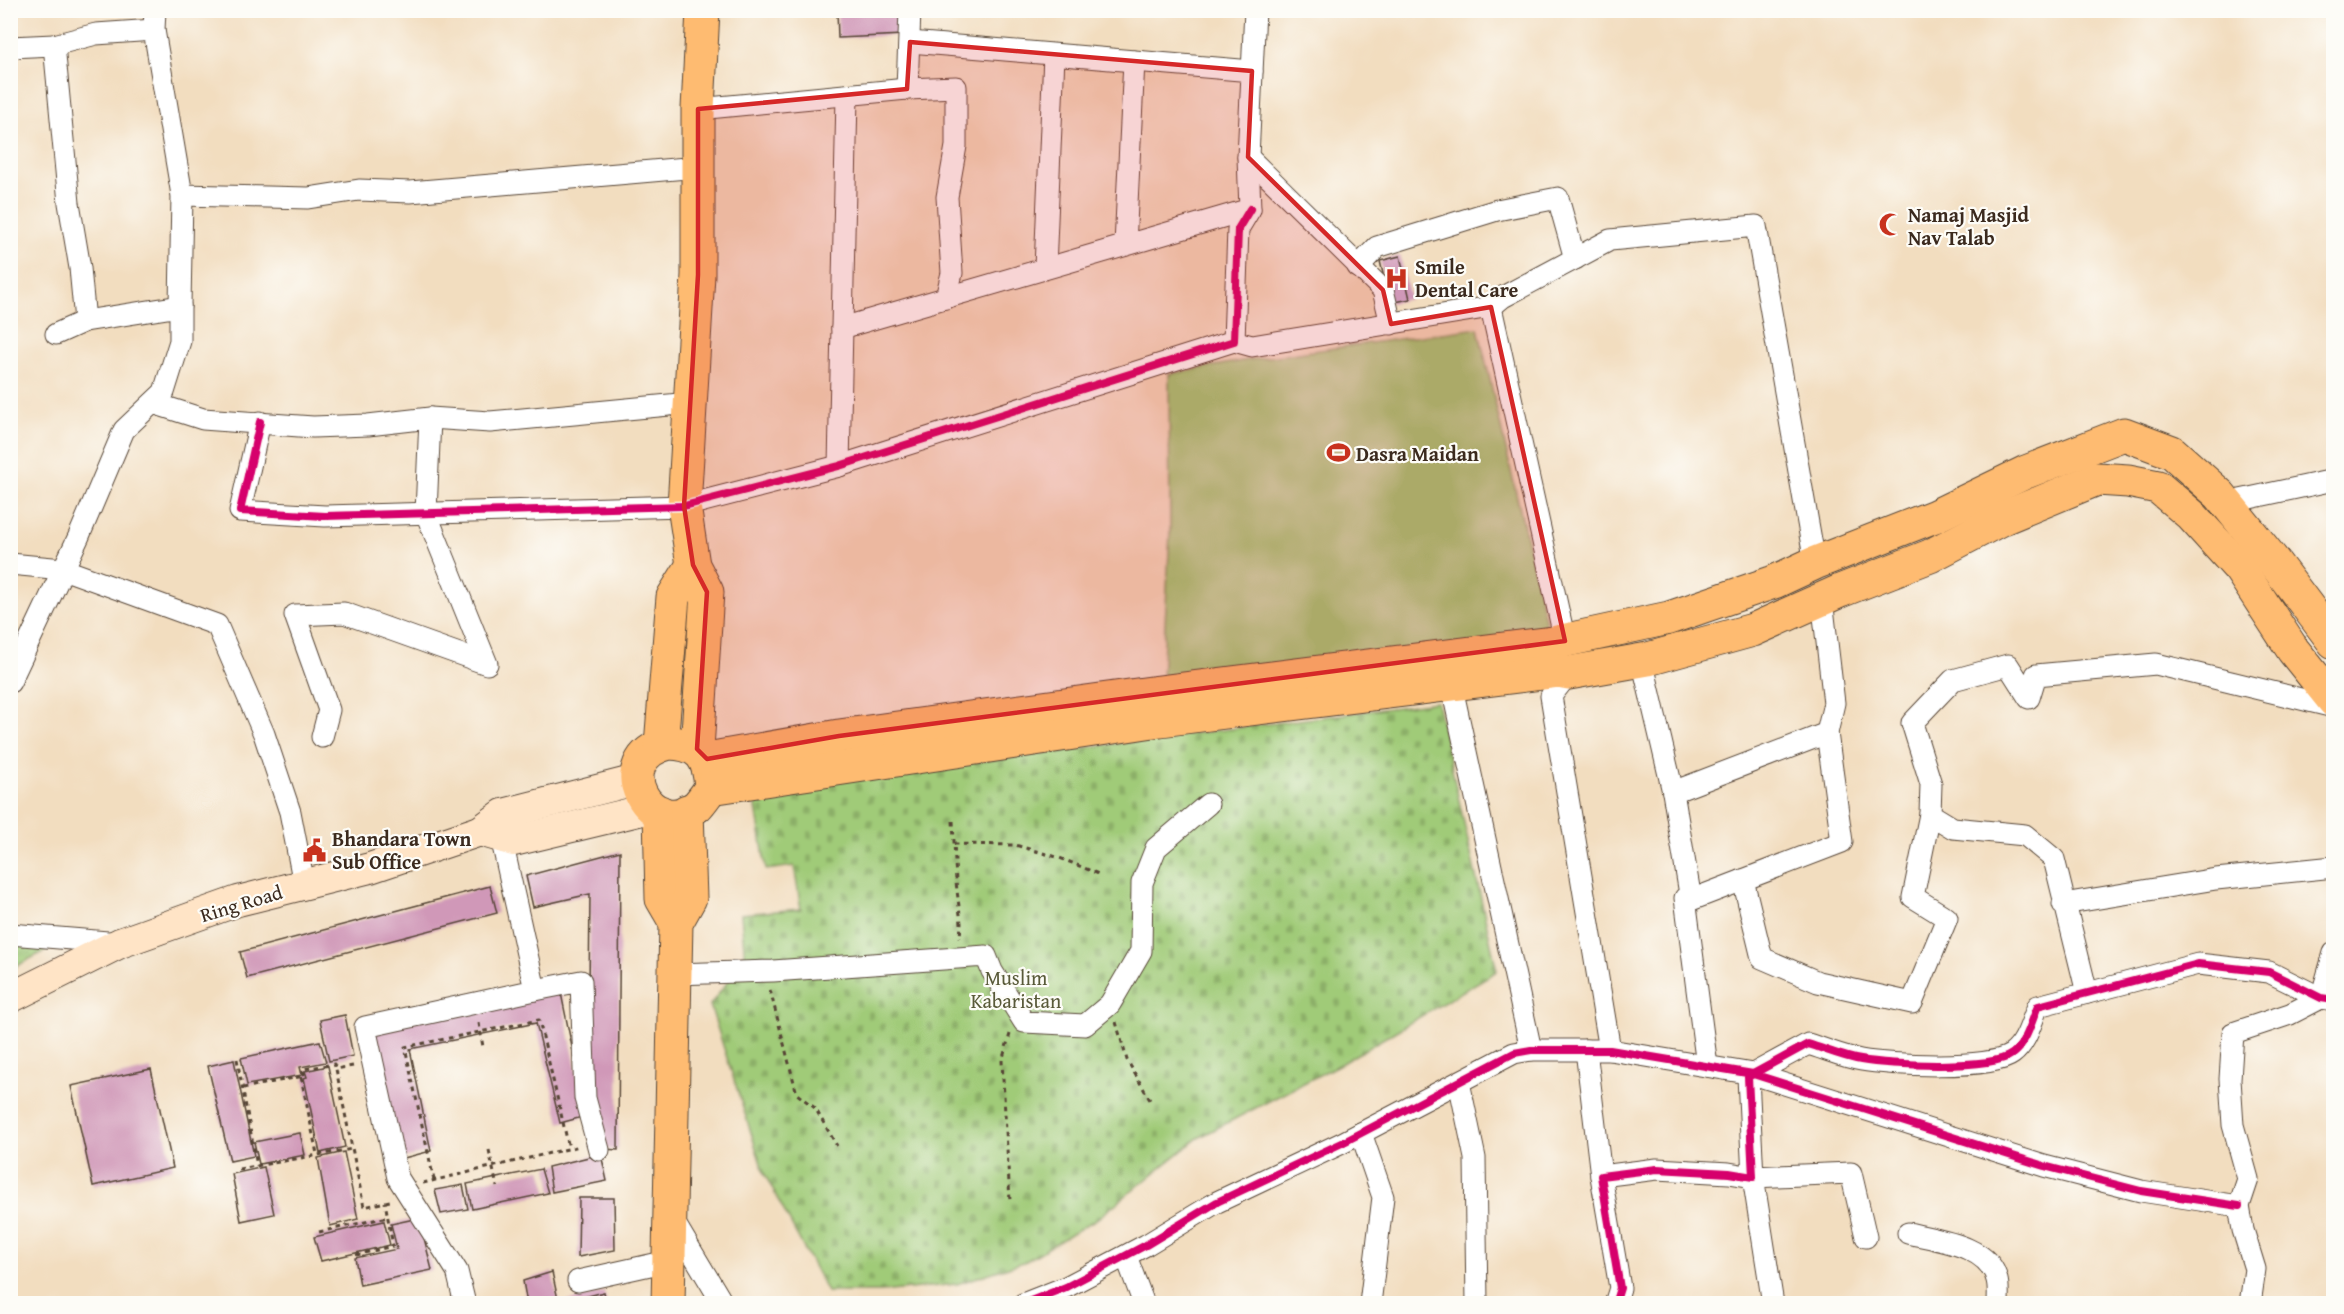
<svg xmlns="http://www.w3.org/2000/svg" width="2344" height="1314" font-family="'Gentium Book Plus',serif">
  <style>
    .grass { fill: url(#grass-tufts); stroke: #6e7a4b; stroke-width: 1.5 }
    .cemetery { fill: url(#cemetery-stones); stroke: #6e7a4b; stroke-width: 1.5 }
    .pitch { fill: #a0cb78; stroke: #6e7a4b; stroke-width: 1.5 }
    .building { fill: #d098b8 }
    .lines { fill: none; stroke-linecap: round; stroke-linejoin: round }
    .street-casing { stroke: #564536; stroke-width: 23 }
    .secondary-casing { stroke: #564536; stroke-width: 32 }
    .primary-casing { stroke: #564536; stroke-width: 35 }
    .path { stroke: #564536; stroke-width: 3; stroke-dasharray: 4.5 4.5; stroke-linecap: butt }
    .street { stroke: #fff; stroke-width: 21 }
    .secondary { stroke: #ffe4c6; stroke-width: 30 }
    .primary { stroke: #febb71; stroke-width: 33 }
    .cycleway-casing { stroke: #fdfcf7; stroke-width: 11 }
    .cycleway { stroke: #d6006c; stroke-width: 8 }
    .marked { fill: #d62828; fill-opacity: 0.2; stroke: #d62828; stroke-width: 4.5; stroke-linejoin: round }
    .labels { text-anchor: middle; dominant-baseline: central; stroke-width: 4.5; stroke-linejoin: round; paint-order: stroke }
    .poi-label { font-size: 20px; font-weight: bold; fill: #3b2a1e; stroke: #fdfcf7; text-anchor: start }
    .street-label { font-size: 20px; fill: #3b2a1e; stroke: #fdfcf7 }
    .park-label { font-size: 20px; fill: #595a39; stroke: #fdfcf7 }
  </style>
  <defs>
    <pattern id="grass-tufts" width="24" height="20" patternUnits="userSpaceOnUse" patternTransform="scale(1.5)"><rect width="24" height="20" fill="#a0cb78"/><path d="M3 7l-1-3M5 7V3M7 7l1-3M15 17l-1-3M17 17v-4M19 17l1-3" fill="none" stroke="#8bae67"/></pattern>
    <pattern id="cemetery-stones" width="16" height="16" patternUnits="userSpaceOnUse" patternTransform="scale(1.5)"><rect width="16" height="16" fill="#a0cb78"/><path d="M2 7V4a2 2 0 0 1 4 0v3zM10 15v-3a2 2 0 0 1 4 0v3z" fill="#8bae67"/></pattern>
  </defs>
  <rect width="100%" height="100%" fill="#fdfcf7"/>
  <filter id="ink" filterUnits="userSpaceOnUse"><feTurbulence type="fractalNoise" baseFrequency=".0167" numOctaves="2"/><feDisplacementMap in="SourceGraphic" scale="12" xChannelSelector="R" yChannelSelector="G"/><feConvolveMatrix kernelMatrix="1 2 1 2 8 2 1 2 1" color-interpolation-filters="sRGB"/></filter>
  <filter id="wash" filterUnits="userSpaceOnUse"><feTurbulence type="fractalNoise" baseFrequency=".008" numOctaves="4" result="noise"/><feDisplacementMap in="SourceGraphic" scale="24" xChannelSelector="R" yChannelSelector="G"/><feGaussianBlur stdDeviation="1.35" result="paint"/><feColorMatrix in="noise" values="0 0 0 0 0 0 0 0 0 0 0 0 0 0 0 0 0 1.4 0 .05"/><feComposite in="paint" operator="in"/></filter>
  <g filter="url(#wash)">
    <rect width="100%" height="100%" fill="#f2ddbf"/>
    <polygon class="grass" points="11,945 54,946 11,969"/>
    <polygon class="cemetery" points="1437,702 1497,971 1342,1063 1198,1138 1098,1218 1026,1261 957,1284 881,1292 827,1292 764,1173 710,1005 745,959 741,914 801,909 794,866 766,870 755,800 798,785"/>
    <polygon class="pitch" points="1478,328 1550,640 1162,679 1170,533 1169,374 1248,360"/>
    <g id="blocks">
      <g class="building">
        <polygon points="837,10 904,10 904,35 838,38"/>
        <polygon points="1400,256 1410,299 1390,303 1380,261"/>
        <polygon points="620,851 618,1150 604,1149 588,1089 590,894 533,907 526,876"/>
        <polygon points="490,886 497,913 247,978 240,952"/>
        <polygon points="560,988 586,1116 560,1123 536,1023 410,1049 431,1151 400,1159 370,1030"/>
        <polygon points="345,1015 353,1056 329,1061 320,1020"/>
        <polygon points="320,1041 326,1062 300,1067 302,1075 247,1085 241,1058"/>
        <polygon points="234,1060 254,1156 230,1161 208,1066"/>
        <polygon points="328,1066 345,1147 320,1153 304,1078 307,1077 305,1071"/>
        <polygon points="151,1069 173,1168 93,1186 71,1086"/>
        <polygon points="300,1133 305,1155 259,1164 254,1142"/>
        <polygon points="344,1152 358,1219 330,1226 318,1158"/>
        <polygon points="601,1154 607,1181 552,1192 548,1167"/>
        <polygon points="264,1167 274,1214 241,1221 232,1174"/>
        <polygon points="541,1169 548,1193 472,1209 467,1184"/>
        <polygon points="463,1185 468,1209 441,1214 435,1190"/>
        <polygon points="579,1198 614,1198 615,1250 578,1257"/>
        <polygon points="419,1218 432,1270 360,1285 355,1258 397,1249 391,1224"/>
        <polygon points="384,1221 390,1245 321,1261 314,1237"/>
        <polygon points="552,1272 559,1304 527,1304 523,1281"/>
        <polygon points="604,1292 607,1304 561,1304 561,1303"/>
      </g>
    </g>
  </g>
  <g filter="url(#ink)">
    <use href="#blocks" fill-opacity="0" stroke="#564536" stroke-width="1.5"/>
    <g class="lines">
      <defs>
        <g id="street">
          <polyline points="155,10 154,30 182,195 180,306"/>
          <polyline points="910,42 1252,71"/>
          <polyline points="10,47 54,45"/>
          <polyline points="907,89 910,10"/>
          <polyline points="698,109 907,89 956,87 956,146 947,197 952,273 946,298"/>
          <polyline points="1248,157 1255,10"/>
          <polyline points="182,195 308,198 359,190 410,192 698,167"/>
          <polyline points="1125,245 1134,61"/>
          <polyline points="1358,267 1377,247 1497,210 1558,198 1575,259"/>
          <polyline points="1045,268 1054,55"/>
          <polyline points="1491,307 1503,297 1610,240 1756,226 1815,563"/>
          <polyline points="85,321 80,268 69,203 54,45 96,34 154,30"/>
          <polyline points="842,328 1250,209 1248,157 1383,290 1391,324"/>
          <polyline points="1234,341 1252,346 1491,307 1565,641"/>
          <polyline points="153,403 203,419 313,427 368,425 430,418 490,422 690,403"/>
          <polyline points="260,422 240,511 325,516 684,506 839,466 1234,341 1238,229 1250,209"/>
          <polyline points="839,466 847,96"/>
          <polyline points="2226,503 2334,480"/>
          <polyline points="10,564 63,569 217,625 264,734 290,812 304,884"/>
          <polyline points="1642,660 1673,792 1691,900 1842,842 1827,733 1834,703 1822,599"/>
          <polyline points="1569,673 1551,696 1610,1050"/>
          <polyline points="10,682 79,536 124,430 164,392 180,341 180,306 85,321 56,334"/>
          <polyline points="1451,683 1531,1050"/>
          <polyline points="322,737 329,710 295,615 344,613 487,664 426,513 430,418"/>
          <polyline points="1673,792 1827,733"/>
          <polyline points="1743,880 1762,958 1818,982 1912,1003 1947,918 1913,897 1930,814"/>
          <polyline points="1691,900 1685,898 1707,1066"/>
          <polyline points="2063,904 2216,879 2334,867"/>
          <polyline points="10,934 120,943"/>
          <polyline points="674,974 773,971 986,956 992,971 1024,1022 1085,1025 1110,1004 1141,951 1142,883 1156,848 1208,804"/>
          <polyline points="535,990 581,981 585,1098 599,1150"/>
          <polyline points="2087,993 2054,859 2025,835 1953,828 1930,814 1931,784 1912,723 1953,680 2008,665 2029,698 2036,675 2156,664 2334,707"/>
          <polyline points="1586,1050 1601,1176"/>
          <polyline points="1459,1082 1475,1158 1477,1304"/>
          <polyline points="1361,1133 1383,1197 1370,1304"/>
          <path d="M2239,1206L2141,1191L2044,1166L1753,1074L1808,1044C1825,1049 1843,1057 1861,1060C1889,1065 1991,1070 2012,1054C2027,1043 2031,1022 2038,1006L2198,964L2269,972L2321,998L2334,1000"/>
          <polyline points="671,1217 723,1304"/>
          <path d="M1908,1233C1936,1240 1990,1245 1997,1280C1999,1287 1998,1296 1998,1304"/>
          <polyline points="1126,1256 1144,1304"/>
          <polyline points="578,1281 668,1261"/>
          <polyline points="465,1304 457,1271 398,1178 365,1027 535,990 501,837"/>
          <polyline points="1023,1304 1066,1287 1146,1245 1217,1202 1342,1143 1514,1053 1531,1050 1610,1050 1753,1074 1748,1077 1753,1177 1729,1173 1657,1169 1601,1176 1620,1288 1615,1304"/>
          <polyline points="1773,1304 1753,1177 1851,1173 1866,1237"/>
          <polyline points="2250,1304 2255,1269 2243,1230 2239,1206 2248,1179 2233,1125 2230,1079 2233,1033 2290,1014 2321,998 2334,953"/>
        </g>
        <g id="secondary">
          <polyline points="480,831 514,841 651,808"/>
          <polyline points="10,998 120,943 238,901 370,868 480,831 503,814 636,780"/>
        </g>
        <g id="primary">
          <path d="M669,743C701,744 709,758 711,788C707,793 702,801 697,806C651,843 604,759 669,743Z"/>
          <polyline points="661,745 673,597 693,565"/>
          <polyline points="697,749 707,592 693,565 684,506 698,275 698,109 703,10"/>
          <polyline points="707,759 839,736 1151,693 1553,643 1669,618 1774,582 1815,563 1935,516 2026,472 2124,434 2172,452 2220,495 2271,558 2334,642"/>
          <polyline points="711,788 1160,720 1558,671 1569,673 1648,659 1753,630 1840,591 1930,556 2003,518 2097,479 2128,481 2158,487 2191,515 2240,569 2293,650 2334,701"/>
          <polyline points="660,812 662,899 676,923"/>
          <polyline points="668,1304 676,923 690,898 687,811"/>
        </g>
      </defs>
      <use href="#street" class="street-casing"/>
      <use href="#secondary" class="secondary-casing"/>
      <use href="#primary" class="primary-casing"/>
      <g class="path">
        <polyline points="953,821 956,882 961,923 960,938"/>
        <polyline points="954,844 1015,845 1060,858 1101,875"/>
        <polyline points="770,990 797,1094 815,1108 837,1146"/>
        <polyline points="1116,1022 1127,1060 1150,1100"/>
        <polyline points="479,1023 483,1047"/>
        <polyline points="1010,1034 1002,1061 1010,1201"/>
        <polyline points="237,1059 257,1166"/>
        <polyline points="353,1066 336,1069 364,1207 390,1201"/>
        <polyline points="301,1077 317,1154"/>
        <polyline points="243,1088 304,1076 303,1069 334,1064 336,1069"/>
        <polyline points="489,1150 497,1187"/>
        <polyline points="239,1169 352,1149"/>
        <polyline points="434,1180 405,1047 539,1020 569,1148"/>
        <polyline points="423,1183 580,1146"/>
        <polyline points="319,1232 388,1217"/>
        <polyline points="356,1255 393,1246 385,1202"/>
      </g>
      <use href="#street" class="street"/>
      <use href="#secondary" class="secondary"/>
      <use href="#primary" class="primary"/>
      <defs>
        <g id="cycleway">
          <polyline points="260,422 240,511 325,516 684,506 839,466 1234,341 1238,229 1250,209"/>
          <path d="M2239,1206L2141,1191L2044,1166L1753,1074L1808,1044C1825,1049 1843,1057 1861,1060C1889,1065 1991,1070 2012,1054C2027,1043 2031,1022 2038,1006L2198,964L2269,972L2321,998L2334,1000"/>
          <polyline points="1023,1304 1066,1287 1146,1245 1217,1202 1342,1143 1514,1053 1531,1050 1610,1050 1753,1074 1748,1077 1753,1177 1729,1173 1657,1169 1601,1176 1620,1288 1615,1304"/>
        </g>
      </defs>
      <use href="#cycleway" class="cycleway-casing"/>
      <use href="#cycleway" class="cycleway"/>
    </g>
  </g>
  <path class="marked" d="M910,42L1252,71L1248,157L1383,290L1391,324L1491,307L1565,641L839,736L707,759L697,749L707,592L693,565L684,506L698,275V109L907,89Z"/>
  <defs>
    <symbol id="mosque-bare" viewBox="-9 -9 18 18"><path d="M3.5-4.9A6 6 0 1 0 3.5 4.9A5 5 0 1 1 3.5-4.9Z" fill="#c8321e" stroke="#fdfcf7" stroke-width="2.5" paint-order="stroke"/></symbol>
    <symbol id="hospital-bare" viewBox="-9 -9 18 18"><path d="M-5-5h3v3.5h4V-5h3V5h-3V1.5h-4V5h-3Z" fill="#c8321e" stroke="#fdfcf7" stroke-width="2.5" paint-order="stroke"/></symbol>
    <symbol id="stadium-bare" viewBox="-9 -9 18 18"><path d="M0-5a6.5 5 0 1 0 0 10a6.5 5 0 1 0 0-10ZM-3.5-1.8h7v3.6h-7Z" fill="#c8321e" stroke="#fdfcf7" stroke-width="2.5" paint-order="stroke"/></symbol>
    <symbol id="civic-bare" viewBox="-9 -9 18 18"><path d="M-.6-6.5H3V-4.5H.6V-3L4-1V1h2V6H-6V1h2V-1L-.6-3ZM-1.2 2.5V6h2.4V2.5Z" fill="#c8321e" stroke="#fdfcf7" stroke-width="2.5" paint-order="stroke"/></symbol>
  </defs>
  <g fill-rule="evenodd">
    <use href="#mosque-bare" x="1874" y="208" width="33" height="33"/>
    <use href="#hospital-bare" x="1380" y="262" width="33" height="33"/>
    <use href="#stadium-bare" x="1322" y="436" width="33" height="33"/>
    <use href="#civic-bare" x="298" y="834" width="33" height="33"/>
  </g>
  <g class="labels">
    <g class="poi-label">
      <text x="1908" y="214">Namaj Masjid<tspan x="1908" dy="23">Nav Talab</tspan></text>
      <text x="1415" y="266">Smile<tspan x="1415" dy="23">Dental Care</tspan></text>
      <text x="1356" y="453">Dasra Maidan</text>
      <text x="332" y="838">Bhandara Town<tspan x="332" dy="23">Sub Office</tspan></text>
    </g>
    <g class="street-label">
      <text transform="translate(241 903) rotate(-17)">Ring Road</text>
    </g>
    <g class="park-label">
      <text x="1016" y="977">Muslim<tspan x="1016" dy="23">Kabaristan</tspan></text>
    </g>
  </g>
  <rect width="2344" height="1314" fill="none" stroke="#fdfcf7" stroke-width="36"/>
</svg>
